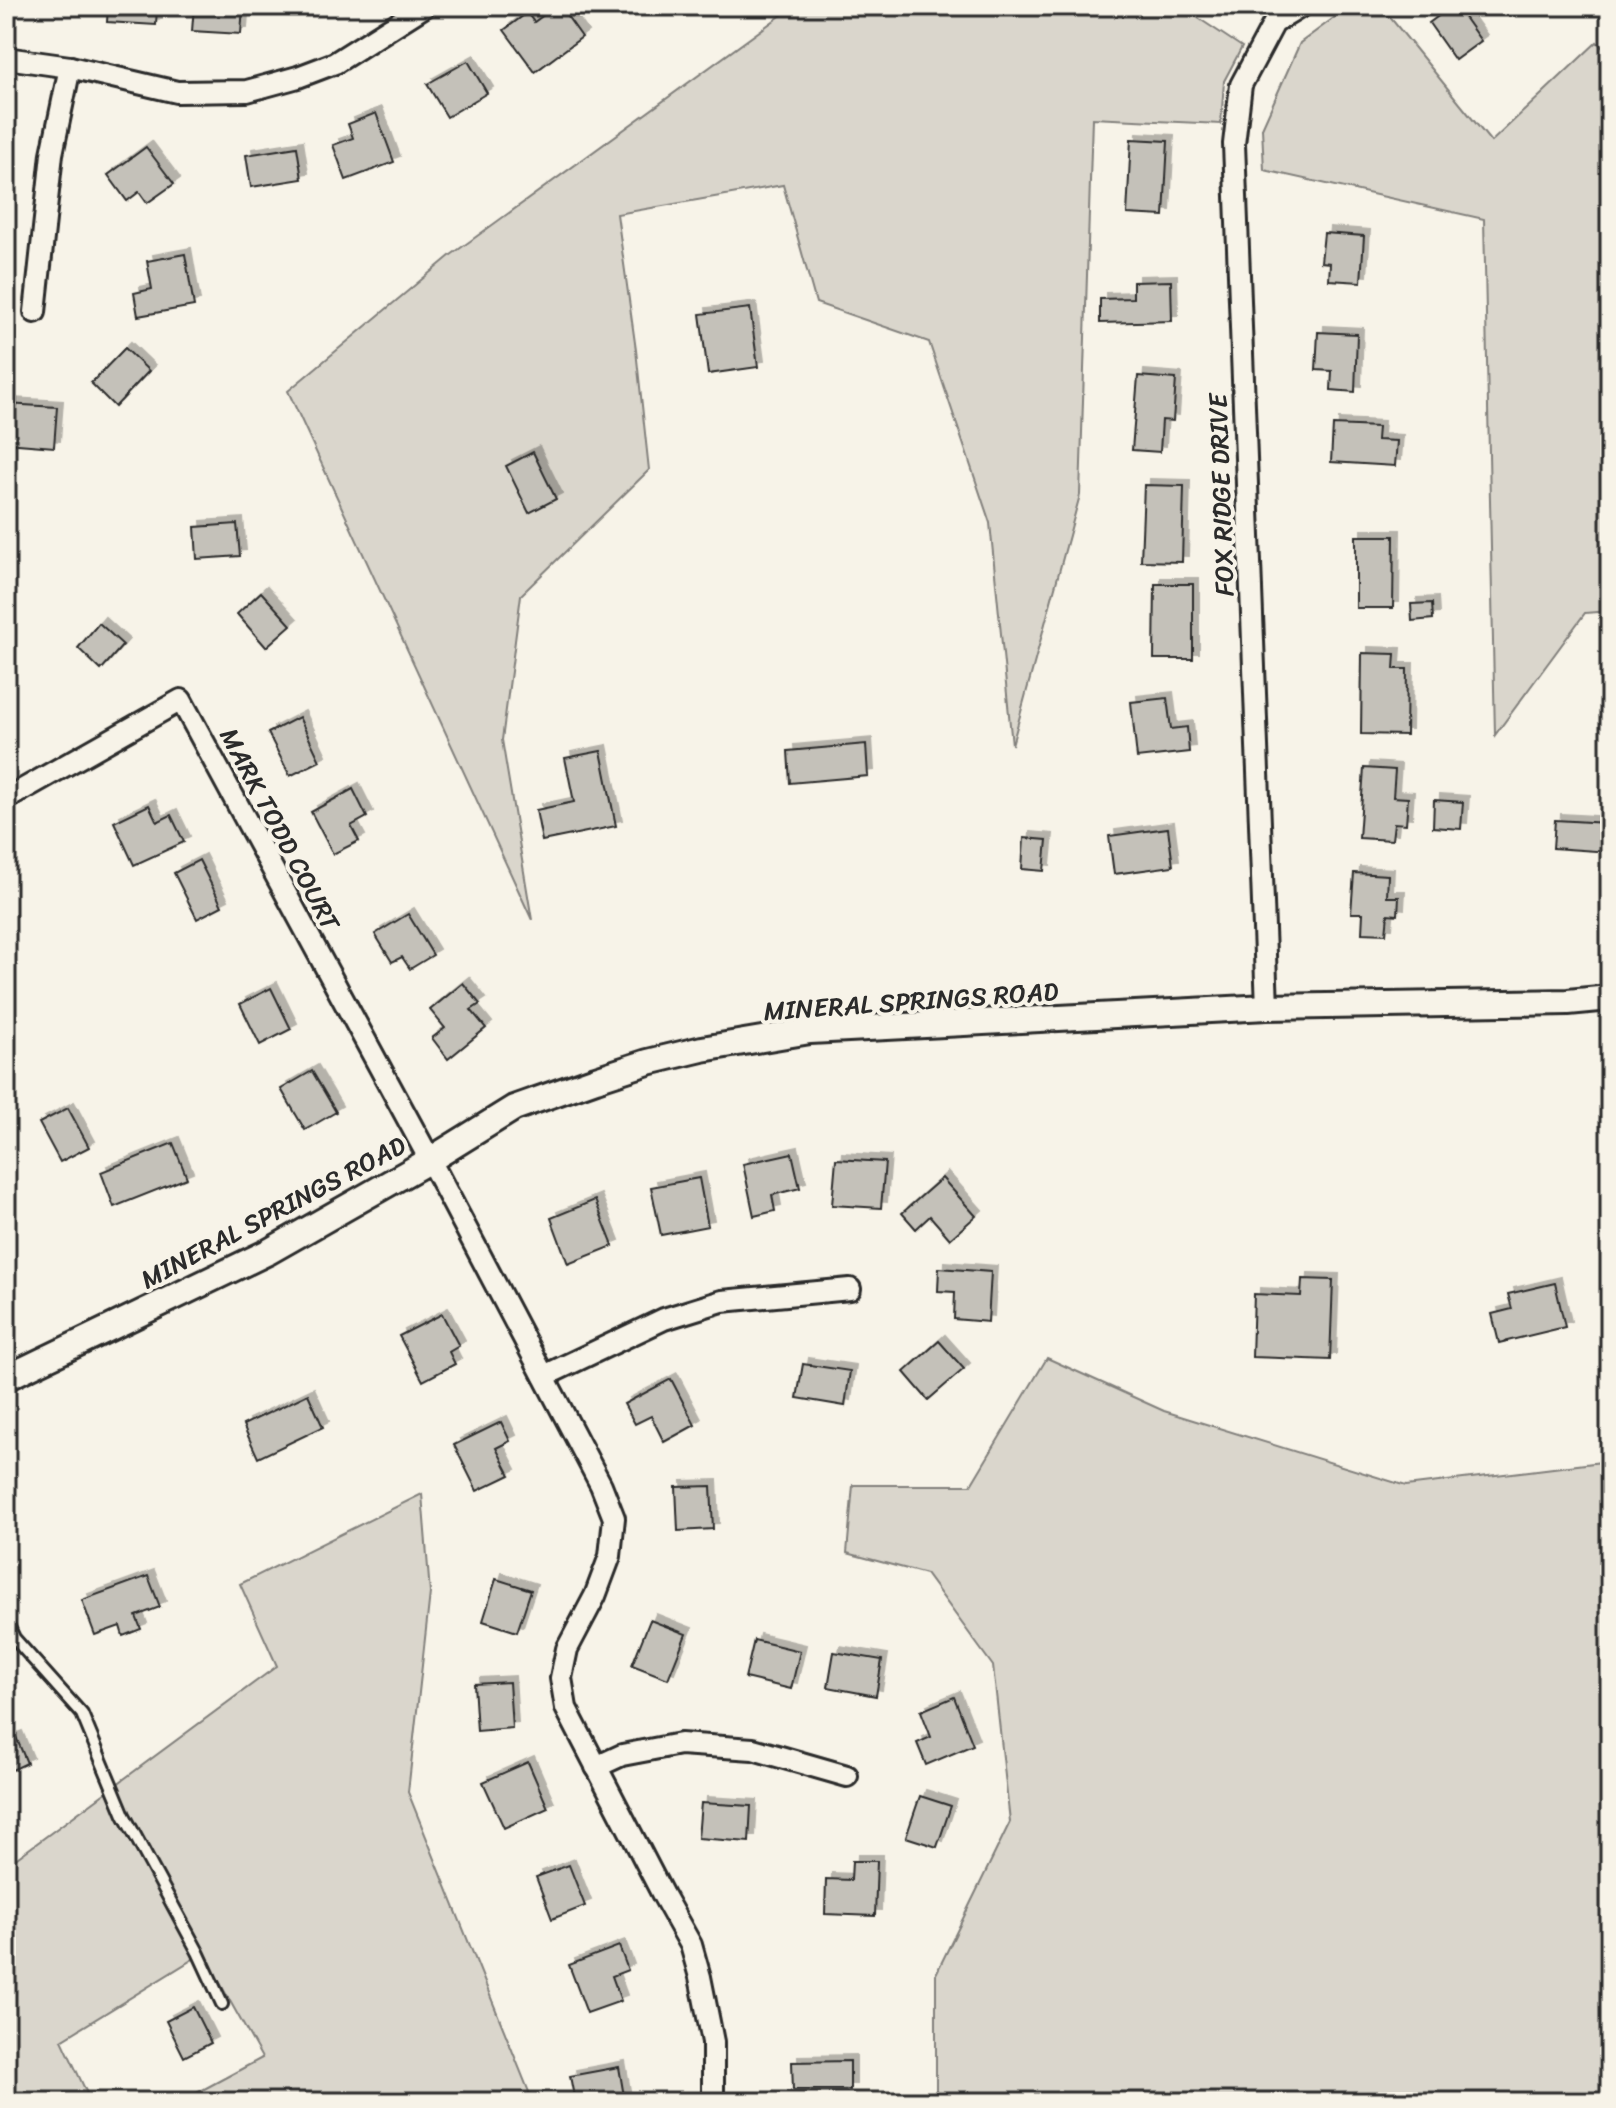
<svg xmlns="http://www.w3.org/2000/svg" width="1616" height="2108" font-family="Sriracha,sans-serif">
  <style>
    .green { fill: #dad6cc; stroke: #82807c; stroke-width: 2 }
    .building { fill: #c4c1b9; stroke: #2b2b2b; stroke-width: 2; filter: url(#shadow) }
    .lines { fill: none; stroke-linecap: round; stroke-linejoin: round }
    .service-casing { stroke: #2b2b2b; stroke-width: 16 }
    .minor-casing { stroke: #2b2b2b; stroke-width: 26 }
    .tertiary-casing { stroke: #2b2b2b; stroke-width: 30 }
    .service { stroke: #f7f3e8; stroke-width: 10 }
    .minor { stroke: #f7f3e8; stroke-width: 20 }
    .tertiary { stroke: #f7f3e8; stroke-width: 24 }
    .labels { text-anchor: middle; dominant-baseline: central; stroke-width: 8; stroke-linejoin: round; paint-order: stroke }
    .street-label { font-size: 26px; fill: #2b2b2b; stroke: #f7f3e8 }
  </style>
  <defs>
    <filter id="shadow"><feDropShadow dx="6" dy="-6" stdDeviation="0" flood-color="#0004"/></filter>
  </defs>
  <rect width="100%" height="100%" fill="#f7f3e8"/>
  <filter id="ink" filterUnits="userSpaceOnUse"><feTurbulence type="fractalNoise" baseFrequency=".0125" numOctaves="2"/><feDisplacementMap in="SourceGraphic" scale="16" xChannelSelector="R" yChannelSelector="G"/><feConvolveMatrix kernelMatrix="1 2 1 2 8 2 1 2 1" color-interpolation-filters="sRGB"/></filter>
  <g filter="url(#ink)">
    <g class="green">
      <polygon points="794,6 1180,6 1242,47 1224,81 1221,124 1092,118 1080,495 1012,745 990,523 929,342 816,303 783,185 617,214 636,350 649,470 521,595 502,740 532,920 288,391 451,255"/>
      <polygon points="1350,6 1381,6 1491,142 1597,42 1610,55 1610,611 1585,613 1495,735 1484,219 1264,170 1262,128 1300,43"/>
      <polygon points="1047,1358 1164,1411 1406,1486 1610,1461 1610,2102 936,2102 936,1974 1010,1822 993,1666 926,1574 847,1553 853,1485 971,1485"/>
      <polygon points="422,1494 430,1593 408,1792 533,2102 180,2102 262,2058 203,1953 62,2040 91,2102 6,2102 6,1866 277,1666 240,1584"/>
    </g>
    <g class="building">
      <polygon points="108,6 157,6 156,25 107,22"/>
      <polygon points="194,6 243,6 241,34 192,31"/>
      <polygon points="556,6 560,6 582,37 535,72 504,30 527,13 534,22"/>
      <polygon points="1435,6 1456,6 1481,41 1455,60 1429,23 1441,14"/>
      <polygon points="468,61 487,93 447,117 427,84"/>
      <polygon points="376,113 394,162 346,180 333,145 353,138 348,124"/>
      <polygon points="1131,139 1168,141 1164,216 1127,214"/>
      <polygon points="146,147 174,184 147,203 139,192 127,201 108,175"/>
      <polygon points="297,147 302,179 251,187 246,155"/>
      <polygon points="1324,233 1364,236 1361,282 1329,280 1330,263 1321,262"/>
      <polygon points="185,254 194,306 138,316 134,293 152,289 147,261"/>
      <polygon points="1171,281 1172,321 1100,323 1100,299 1133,298 1133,282"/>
      <polygon points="750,308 758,367 708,374 700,314"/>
      <polygon points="1318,332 1357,334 1355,392 1331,390 1332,371 1316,370"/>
      <polygon points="125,348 149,371 115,407 91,383"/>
      <polygon points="1138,376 1176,379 1173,421 1162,420 1160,452 1132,450"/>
      <polygon points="6,404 57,407 54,447 6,443"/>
      <polygon points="1333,425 1378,427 1377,440 1397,441 1395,466 1331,462"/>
      <polygon points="533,452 556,499 529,513 506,466"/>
      <polygon points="1144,485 1184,486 1182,562 1141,561"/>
      <polygon points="237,524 240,556 197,559 195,527"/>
      <polygon points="1356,536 1394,536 1393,608 1356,608"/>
      <polygon points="1155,584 1193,584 1193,659 1154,659"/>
      <polygon points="261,592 291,625 266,647 237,614"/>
      <polygon points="1432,603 1433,619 1412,621 1411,604"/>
      <polygon points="99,623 123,645 101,670 78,648"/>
      <polygon points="1362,653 1395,654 1394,669 1407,669 1406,735 1361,734"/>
      <polygon points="1167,698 1171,729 1187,727 1189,752 1137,758 1131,702"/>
      <polygon points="299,717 320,761 290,776 268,733"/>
      <polygon points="866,744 868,776 790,783 788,751"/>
      <polygon points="601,751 616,826 542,841 536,810 574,802 565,758"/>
      <polygon points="1364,768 1395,770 1393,797 1408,798 1406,824 1394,823 1392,840 1359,838"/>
      <polygon points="353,789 367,817 351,826 359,841 333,854 311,812"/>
      <polygon points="1434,800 1463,802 1461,829 1433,827"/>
      <polygon points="149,805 157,822 171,815 184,842 134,865 114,822"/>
      <polygon points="1555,820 1607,823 1606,833 1610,834 1610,852 1553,848"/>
      <polygon points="1168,828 1173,866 1114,874 1109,836"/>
      <polygon points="1024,838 1047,840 1044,871 1022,869"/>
      <polygon points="199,860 222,906 197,919 174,873"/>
      <polygon points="1354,873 1388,875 1387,897 1399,897 1398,915 1388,914 1386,934 1362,933 1363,913 1351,913"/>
      <polygon points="408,914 433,955 410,969 402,957 392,962 375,934"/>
      <polygon points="463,983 480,1004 471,1010 486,1028 448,1059 432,1038 445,1028 430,1010"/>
      <polygon points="271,988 291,1029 260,1045 240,1004"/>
      <polygon points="312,1071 336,1112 305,1130 281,1089"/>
      <polygon points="68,1108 89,1147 60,1162 39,1123"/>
      <polygon points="173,1143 187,1178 114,1207 101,1172"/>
      <polygon points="792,1153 800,1188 772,1195 775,1211 754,1216 743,1164"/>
      <polygon points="836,1159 885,1162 881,1208 832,1205"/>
      <polygon points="699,1178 708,1226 661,1235 651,1187"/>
      <polygon points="942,1178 976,1216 950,1239 930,1216 916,1229 902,1213"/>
      <polygon points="595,1200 613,1246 568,1264 551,1218"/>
      <polygon points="939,1268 991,1272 988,1322 954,1319 955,1292 938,1291"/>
      <polygon points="1302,1279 1333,1280 1330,1360 1252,1357 1254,1294 1301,1296"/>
      <polygon points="1555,1283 1565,1327 1499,1343 1492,1314 1512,1309 1508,1294"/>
      <polygon points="442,1314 459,1346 449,1352 455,1364 423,1381 399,1336"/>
      <polygon points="939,1341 964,1369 928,1400 904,1372"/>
      <polygon points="803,1364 850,1371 845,1406 797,1398"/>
      <polygon points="671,1379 695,1425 664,1442 651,1416 635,1424 624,1404"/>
      <polygon points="308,1394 323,1427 258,1458 243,1425"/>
      <polygon points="501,1422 510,1441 496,1448 510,1475 477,1491 454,1445"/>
      <polygon points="711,1486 713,1529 678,1531 676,1487"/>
      <polygon points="148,1576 160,1607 136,1616 141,1629 123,1636 120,1626 95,1635 82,1600"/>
      <polygon points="496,1579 531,1590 517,1632 483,1621"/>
      <polygon points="650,1620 686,1634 668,1679 632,1665"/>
      <polygon points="754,1640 800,1651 791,1689 745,1678"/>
      <polygon points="834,1652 882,1660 876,1696 828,1687"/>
      <polygon points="509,1682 512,1728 477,1731 474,1684"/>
      <polygon points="954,1697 973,1745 926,1765 917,1743 931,1737 921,1711"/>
      <polygon points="16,1737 27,1763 6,1773 6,1741"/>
      <polygon points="528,1762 548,1808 504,1828 483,1782"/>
      <polygon points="920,1796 951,1806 937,1847 906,1837"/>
      <polygon points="701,1803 751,1806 749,1842 698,1838"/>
      <polygon points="852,1861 877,1861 875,1916 825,1914 826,1879 851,1880"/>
      <polygon points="569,1865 585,1906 552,1919 536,1877"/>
      <polygon points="619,1946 628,1970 612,1976 621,2001 587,2013 569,1965"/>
      <polygon points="193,2007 211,2043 184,2057 166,2021"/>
      <polygon points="850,2061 850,2090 793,2090 792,2062"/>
      <polygon points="619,2067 625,2102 575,2102 570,2076"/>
    </g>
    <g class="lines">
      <defs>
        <polyline id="service" points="6,1621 14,1638 82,1714 124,1815 198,1952 222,2004"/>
        <g id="minor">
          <polyline points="6,58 70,67 177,92 247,91 298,77 335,63 425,6"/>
          <polyline points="35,312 52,154 70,67"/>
          <polyline points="6,799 181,700 430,1160 601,1485 614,1518 610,1556 595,1596 567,1649 561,1678 566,1708 663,1895 691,1945 700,1977 713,2042 713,2097"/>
          <polyline points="1267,1007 1234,144 1241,85 1274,23 1302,6"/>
          <polyline points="544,1376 664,1319 722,1301 850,1289"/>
          <polyline points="596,1767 622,1755 680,1744 753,1749 847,1776"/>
        </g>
        <polyline id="tertiary" points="6,1378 268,1252 430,1160 514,1108 596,1079 648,1062 702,1049 810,1031 906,1026 1267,1007 1568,1002 1610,998"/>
      </defs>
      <use href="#service" class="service-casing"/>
      <use href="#minor" class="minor-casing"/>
      <use href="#tertiary" class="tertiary-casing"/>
      <use href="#service" class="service"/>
      <use href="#minor" class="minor"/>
      <use href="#tertiary" class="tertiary"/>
    </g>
  </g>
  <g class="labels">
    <g class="street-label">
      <text transform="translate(1221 495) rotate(-92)">FOX RIDGE DRIVE</text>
      <text transform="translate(280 829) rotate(62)">MARK TODD COURT</text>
      <text transform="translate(911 1001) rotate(-4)">MINERAL SPRINGS ROAD</text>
      <text transform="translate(273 1212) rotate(-28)">MINERAL SPRINGS ROAD</text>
    </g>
  </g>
  <rect width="1616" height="2108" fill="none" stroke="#f7f3e8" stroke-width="32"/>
  <rect x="16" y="16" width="1584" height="2076" fill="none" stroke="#2b2b2b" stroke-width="3" filter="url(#ink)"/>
</svg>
